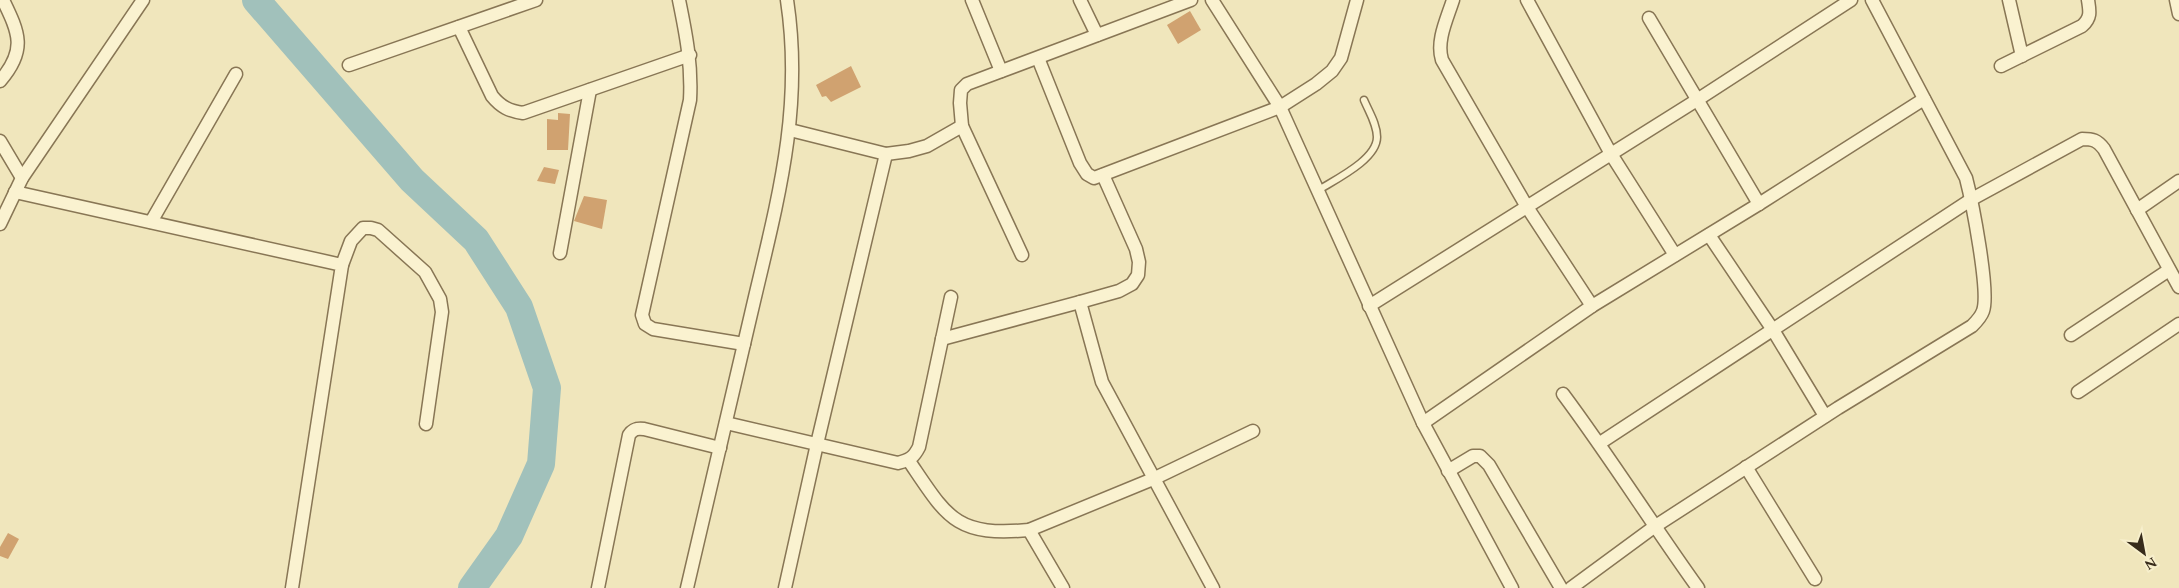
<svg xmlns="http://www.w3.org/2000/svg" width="2179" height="588" font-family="Spectral,serif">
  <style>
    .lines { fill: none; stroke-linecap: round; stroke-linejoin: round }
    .river { stroke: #a1c1bb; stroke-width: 28 }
    .building { fill: #d0a270 }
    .lane-casing { stroke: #887655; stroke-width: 9 }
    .street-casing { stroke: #887655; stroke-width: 15 }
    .lane { stroke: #faf2d0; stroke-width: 6 }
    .street { stroke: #faf2d0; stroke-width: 12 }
  </style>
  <rect width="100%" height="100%" fill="#f0e6bc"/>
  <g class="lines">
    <polyline class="river" points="256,0 412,180 476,240 519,307 547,388 541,464 509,536 472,588"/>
  </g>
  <g class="building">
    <polygon points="1190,11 1201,30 1178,44 1167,25"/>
    <polygon points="851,66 861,87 831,102 826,96 822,97 816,85"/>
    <polygon points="558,113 570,114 568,150 547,150 547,119 558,120"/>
    <polygon points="544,167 559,170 555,184 537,181"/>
    <polygon points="584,196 607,200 602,229 574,221"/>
    <polygon points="8,533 19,539 8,559 0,556 0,547"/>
  </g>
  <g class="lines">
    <defs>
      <path id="lane" d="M1317,191C1334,180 1377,160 1377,137C1377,124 1369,112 1364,100"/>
      <g id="street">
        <path d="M679,0C686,34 692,65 690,100L642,315L645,324L653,329L744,344"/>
        <polyline points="972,0 1001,71"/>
        <polyline points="1080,0 1097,35"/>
        <polyline points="1212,0 1280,107 1423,423 1512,588"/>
        <path d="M1453,0C1447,19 1436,41 1442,60L1527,207L1592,306"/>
        <polyline points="1527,0 1611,154 1675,255"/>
        <polyline points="2009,0 2022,56"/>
        <polyline points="2176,0 2179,14"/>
        <polyline points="1649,18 1759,204"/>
        <path d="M459,27L492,96C501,107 509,111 523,113L690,55"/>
        <polyline points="1038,58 1080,163 1087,174 1094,178 1280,107 1316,84 1332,71 1341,58 1357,0"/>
        <polyline points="349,65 536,0"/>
        <path d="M2001,66L2082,26C2091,18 2090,12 2088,0"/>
        <path d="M0,81C27,50 19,33 3,0"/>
        <polyline points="790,130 886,154 909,151 927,146 962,126"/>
        <polyline points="0,141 22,178"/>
        <polyline points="15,192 342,265 292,588"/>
        <polyline points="2137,210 2179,181"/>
        <polyline points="151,222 236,74"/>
        <polyline points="0,224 22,178 143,0"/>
        <polyline points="1709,235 1773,330 1825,416"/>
        <polyline points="560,253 590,90"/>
        <polyline points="1022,255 962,126 960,103 961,90 967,84 1191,0"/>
        <polyline points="342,265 351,241 363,228 371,228 378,230 425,272 440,299 442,312 426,424"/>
        <polyline points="1080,302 1102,382 1213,588"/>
        <polyline points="1369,306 1697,100 1851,0"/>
        <polyline points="2071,335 2169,270"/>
        <polyline points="942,339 1080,302 1119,291 1132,284 1138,275 1139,262 1136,249 1103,175"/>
        <polyline points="2078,392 2179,324"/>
        <path d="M1563,394C1610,457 1652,524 1698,588"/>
        <path d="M726,423L898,463C910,460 914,457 919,447L951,297"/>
        <polyline points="1423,423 1592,306 1759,204 1924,99"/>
        <path d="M1600,443L1972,199L2082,139C2093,139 2097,140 2104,149L2179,287"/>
        <path d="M909,461C947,517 955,537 1029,530L1153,479L1253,431"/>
        <polyline points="1746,467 1815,579"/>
        <polyline points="1448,471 1473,456 1480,456 1489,465 1561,588"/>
        <polyline points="1029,530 1063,588"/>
        <path d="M598,588L629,435C633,429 637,428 644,429L720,448"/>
        <path d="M687,588C708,497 730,406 751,314C776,206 804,112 787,0"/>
        <polyline points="785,588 817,444 886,154"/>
        <path d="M1571,588L1654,527L1838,408L1972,326C1976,322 1981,317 1983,311C1990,292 1972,201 1966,178L1872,0"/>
      </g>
    </defs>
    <use href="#lane" class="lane-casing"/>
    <use href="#street" class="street-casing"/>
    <use href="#lane" class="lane"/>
    <use href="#street" class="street"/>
  </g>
  <g transform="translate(2144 553) rotate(148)" stroke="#f7efcc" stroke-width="4" paint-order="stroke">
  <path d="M0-4L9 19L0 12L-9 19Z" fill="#372b1b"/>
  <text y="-8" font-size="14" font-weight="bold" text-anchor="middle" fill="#372b1b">N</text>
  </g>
</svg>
